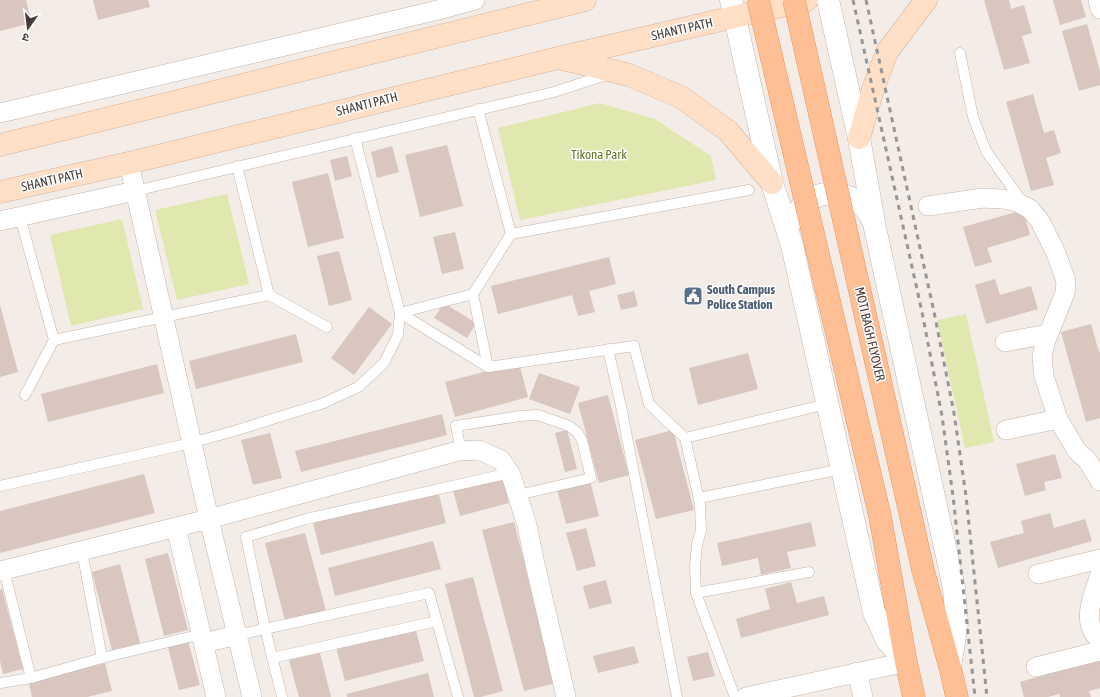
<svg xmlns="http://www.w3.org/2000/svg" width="1100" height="697" font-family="'Asap Condensed','Noto Sans Devanagari',sans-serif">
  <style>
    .green { fill: #e0e8af }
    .building { fill: #d8c6bf }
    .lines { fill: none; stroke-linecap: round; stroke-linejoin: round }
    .service-casing { stroke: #c2b4ac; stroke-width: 11 }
    .minor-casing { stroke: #c2b4ac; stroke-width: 20 }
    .tertiary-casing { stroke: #c2b4ac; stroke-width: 23 }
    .secondary-casing { stroke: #d7b298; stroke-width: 23 }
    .primary-casing { stroke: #e49564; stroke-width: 23 }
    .service { stroke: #fff; stroke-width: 10 }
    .minor { stroke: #fff; stroke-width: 19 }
    .tertiary { stroke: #fff; stroke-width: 22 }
    .secondary { stroke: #ffdfc5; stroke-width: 22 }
    .primary { stroke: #ffbf95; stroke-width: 22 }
    .rail { stroke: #969696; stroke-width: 3; stroke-dasharray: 5 5; stroke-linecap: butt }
    .primary-bridge-casing { stroke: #e49564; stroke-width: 23; stroke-linecap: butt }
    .primary-bridge { stroke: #ffbf95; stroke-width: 22 }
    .labels { text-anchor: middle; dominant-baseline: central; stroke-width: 3; stroke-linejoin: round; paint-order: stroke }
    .street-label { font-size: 13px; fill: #463b36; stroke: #fff }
    .park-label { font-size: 13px; fill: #607928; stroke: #fff }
    .service-label { font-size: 13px; font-weight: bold; fill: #4e5e75; stroke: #fff; text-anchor: start }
  </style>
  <rect width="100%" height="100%" fill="#f3ece7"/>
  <g class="green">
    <polygon points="600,103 655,119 711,156 716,180 520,220 498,128"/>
    <polygon points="227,194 249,284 177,300 155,210"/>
    <polygon points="122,219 143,309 71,326 50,235"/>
    <polygon points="966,314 994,442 965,448 937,320"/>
  </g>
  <g class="building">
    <polygon points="0,0 26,0 32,23 0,31"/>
    <polygon points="93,0 148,0 150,7 98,20"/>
    <polygon points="984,0 1009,0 1011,9 1024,5 1032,33 1022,36 1030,63 1004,70"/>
    <polygon points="1053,0 1081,0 1086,17 1060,25"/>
    <polygon points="1087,24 1100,71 1100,85 1079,91 1062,31"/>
    <polygon points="1033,94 1044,133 1054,130 1061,153 1046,158 1054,185 1031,191 1006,102"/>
    <polygon points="447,145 463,206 420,217 405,155"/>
    <polygon points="392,146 399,172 377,178 371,152"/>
    <polygon points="347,156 352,176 335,181 330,160"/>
    <polygon points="328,173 344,238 308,247 292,182"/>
    <polygon points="1023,210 1030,235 987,248 992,262 975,267 963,227"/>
    <polygon points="455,232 464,269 442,274 433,237"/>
    <polygon points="339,251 352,300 329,306 317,256"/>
    <polygon points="609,257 616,284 589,291 595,312 578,316 572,295 498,314 491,286"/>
    <polygon points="995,279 1000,295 1031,286 1038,309 986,324 975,285"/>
    <polygon points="634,291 638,306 621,310 617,295"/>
    <polygon points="444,303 476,323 467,338 434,318"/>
    <polygon points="0,305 18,372 0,377"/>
    <polygon points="369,307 392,324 354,375 331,358"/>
    <polygon points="1091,324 1099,352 1100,352 1100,418 1086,422 1061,332"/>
    <polygon points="296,334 303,362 196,389 189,361"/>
    <polygon points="748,353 758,389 698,405 689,368"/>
    <polygon points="519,363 528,397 455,417 445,382"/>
    <polygon points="157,364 164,393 48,422 41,394"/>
    <polygon points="539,373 580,387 570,414 529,399"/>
    <polygon points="608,395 629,475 599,483 578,403"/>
    <polygon points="442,414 447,435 301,472 295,451"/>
    <polygon points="567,430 577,469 565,472 555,433"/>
    <polygon points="673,430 694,510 656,519 635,440"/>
    <polygon points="270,433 282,478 253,485 241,440"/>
    <polygon points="1055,454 1062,478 1044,482 1046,490 1025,496 1016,464"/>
    <polygon points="144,474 155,513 0,553 0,511"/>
    <polygon points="502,478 509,503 460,516 453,490"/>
    <polygon points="590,481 599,516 566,524 557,489"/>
    <polygon points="438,491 446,523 321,555 313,523"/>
    <polygon points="1050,513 1054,528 1085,519 1092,541 998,568 990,542 1024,533 1021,521"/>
    <polygon points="514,522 556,683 524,691 482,530"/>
    <polygon points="811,522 816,546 787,552 791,568 761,575 758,558 722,566 717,543"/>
    <polygon points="586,528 596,566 577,571 566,533"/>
    <polygon points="305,533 326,611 285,621 265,543"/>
    <polygon points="433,541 441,569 335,596 328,568"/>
    <polygon points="168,553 188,630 164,636 145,559"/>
    <polygon points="120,564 140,643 112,650 92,572"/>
    <polygon points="473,577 503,691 481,697 474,697 445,584"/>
    <polygon points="606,580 612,603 589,609 583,586"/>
    <polygon points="791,582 797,603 824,596 829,615 741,638 736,619 770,609 765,589"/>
    <polygon points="2,589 23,669 3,674 0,661 0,590"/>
    <polygon points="415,627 424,661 345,681 336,647"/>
    <polygon points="188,641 200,685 179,690 168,647"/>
    <polygon points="634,646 639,663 598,673 593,656"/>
    <polygon points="708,652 715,676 693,681 687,657"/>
    <polygon points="320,653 331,697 299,697 289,660"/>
    <polygon points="1100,659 1100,688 1089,691 1091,697 1060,697 1059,694 1048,697 1024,697 1020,682"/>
    <polygon points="105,663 112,691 87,697 32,697 29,683"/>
    <polygon points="428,673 434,697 347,697 347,694"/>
  </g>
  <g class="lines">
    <defs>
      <g id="service">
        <polyline points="960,53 973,117 986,151 1023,203"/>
        <polyline points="135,191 554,92 609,74"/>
        <polyline points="20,217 54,340 269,295 237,166"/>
        <polyline points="511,234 749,190"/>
        <polyline points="473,294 488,367 400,313 473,294 511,234 478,109"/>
        <polyline points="269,295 327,327"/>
        <polyline points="608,349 621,406 677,697"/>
        <polyline points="488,367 634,346 649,404 685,438 700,504 701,531 697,544 695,566 696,593 735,697"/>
        <polyline points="25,395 54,340"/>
        <polyline points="685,438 827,404"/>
        <polyline points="461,451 456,426 520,416 538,415 569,426 577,432 582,440 591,478 518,495"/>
        <polyline points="0,486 191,443 234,431 324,403 358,387 384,363 398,335 400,313 355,138"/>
        <polyline points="699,498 842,469"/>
        <polyline points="4,570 31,678 102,658 82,551"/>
        <polyline points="696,593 809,572"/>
        <polyline points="237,635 429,593 458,697"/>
        <polyline points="102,658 202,634"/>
        <polyline points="272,658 437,621"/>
        <polyline points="0,683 31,678"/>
        <polyline points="282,697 265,628 246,537 306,519 510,473"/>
      </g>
      <g id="minor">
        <polyline points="1098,0 1100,9"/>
        <polyline points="0,113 434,11 475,0"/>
        <polyline points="129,163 209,519 252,697"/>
        <polyline points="928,206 983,198 1002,199 1017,202 1030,209 1040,221 1056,253 1066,281 1065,293 1046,340 1042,356 1044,376 1058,419 1077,451 1087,460 1100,481"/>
        <polyline points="0,221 135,191"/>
        <polyline points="1005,342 1048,334"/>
        <polyline points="1006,430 1058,419"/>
        <polyline points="176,527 216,697"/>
        <polyline points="0,571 209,519 458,451 479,450 501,460 511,475 527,525 535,564 566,697"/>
        <polyline points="1038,574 1100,559"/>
        <path d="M1100,575C1093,595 1080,623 1100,640"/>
        <polyline points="204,643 237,635"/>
        <polyline points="1036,667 1100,651"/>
        <polyline points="857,672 863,697"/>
        <polyline points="746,697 906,662"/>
      </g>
      <g id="tertiary">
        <polyline points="731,0 772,183 792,245 874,612 887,640 906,662"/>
        <polyline points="828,0 859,138 875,228 954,588 957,623 950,667"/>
        <path d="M795,218C809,183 859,187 873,221"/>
      </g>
      <g id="secondary">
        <polyline points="563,59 629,75 681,97 728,131 772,183"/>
        <polyline points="859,138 873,89 887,52 926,0"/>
        <polyline points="0,145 585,0"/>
        <polyline points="0,192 129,163 558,58 807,0"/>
      </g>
      <g id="primary">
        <polyline points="880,516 906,662 914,697"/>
        <polyline points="923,570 950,667 957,697"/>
      </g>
    </defs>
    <use href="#service" class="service-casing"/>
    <use href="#minor" class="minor-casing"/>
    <use href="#tertiary" class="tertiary-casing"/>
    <use href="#secondary" class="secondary-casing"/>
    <use href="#primary" class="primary-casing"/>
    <use href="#service" class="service"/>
    <use href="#minor" class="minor"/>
    <use href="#tertiary" class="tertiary"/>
    <use href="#secondary" class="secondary"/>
    <use href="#primary" class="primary"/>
    <g class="rail">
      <polyline points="853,0 922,312 942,416 953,496 975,697"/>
      <polyline points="866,0 934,312 954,413 966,496 987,697"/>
    </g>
    <defs>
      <g id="primary-bridge">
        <polyline points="758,0 880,516"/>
        <polyline points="794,0 923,570"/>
      </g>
    </defs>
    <use href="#primary-bridge" class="primary-bridge-casing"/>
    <use href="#primary-bridge" class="primary-bridge"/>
  </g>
  <defs>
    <symbol id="civic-square" viewBox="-11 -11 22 22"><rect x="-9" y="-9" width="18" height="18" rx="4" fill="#5c6f8a" stroke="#fff"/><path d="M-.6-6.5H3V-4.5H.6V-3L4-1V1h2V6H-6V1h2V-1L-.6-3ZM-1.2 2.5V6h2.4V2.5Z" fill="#fff"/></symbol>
  </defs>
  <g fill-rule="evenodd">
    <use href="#civic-square" x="682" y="285" width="22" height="22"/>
  </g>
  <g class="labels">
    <g class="street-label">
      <text transform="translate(682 29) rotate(-13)">SHANTI PATH</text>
      <text transform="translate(367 104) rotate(-14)">SHANTI PATH</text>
      <text transform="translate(52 180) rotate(-13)">SHANTI PATH</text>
      <text transform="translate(870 334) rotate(77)">MOTI BAGH FLYOVER</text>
    </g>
    <g class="park-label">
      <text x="599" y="154">Tikona Park</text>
    </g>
    <g class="service-label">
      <text x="707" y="289">South Campus<tspan x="707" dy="15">Police Station</tspan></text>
    </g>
  </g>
  <g transform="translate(28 28) rotate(194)" stroke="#ffffff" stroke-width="3" paint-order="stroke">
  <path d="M0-3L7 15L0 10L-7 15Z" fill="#463b36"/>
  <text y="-6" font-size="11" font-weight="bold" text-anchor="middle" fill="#463b36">उ</text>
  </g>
</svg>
